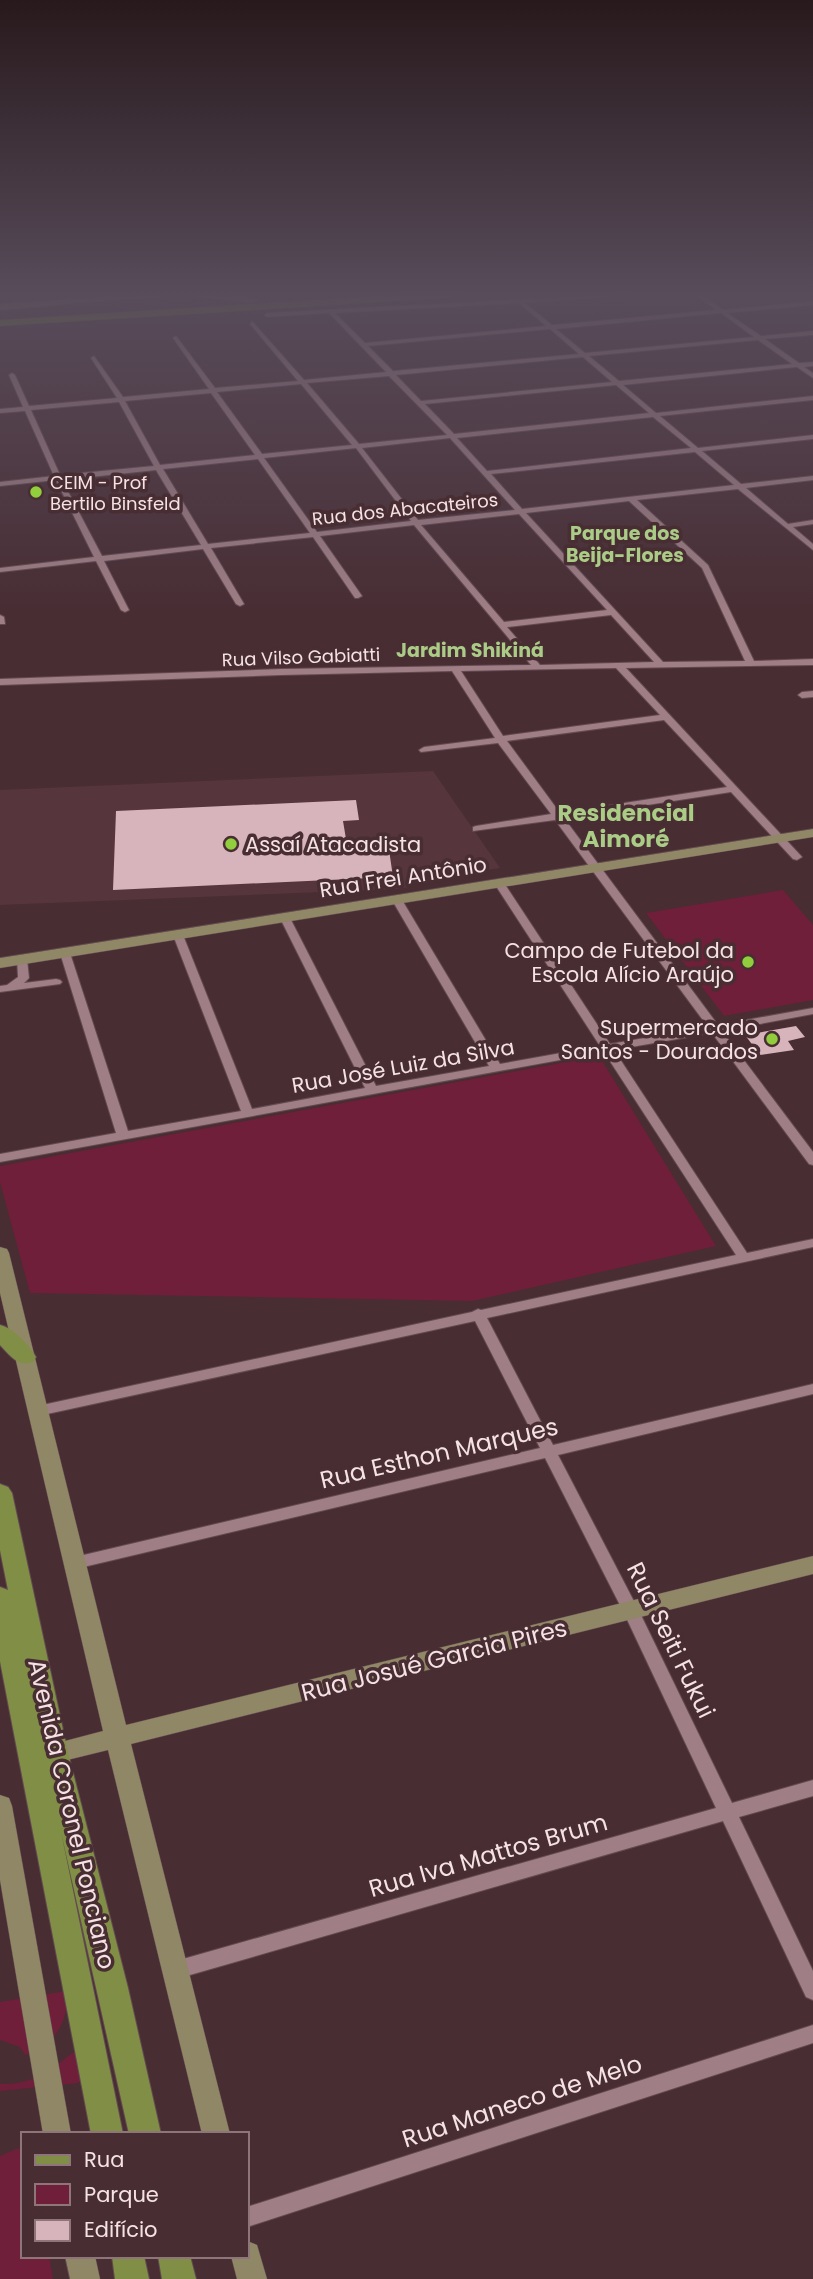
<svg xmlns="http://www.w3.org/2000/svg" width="813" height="2279" font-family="Poppins,sans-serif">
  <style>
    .built { fill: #56353c }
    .green { fill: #6f1f39 }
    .building { fill: #d7b4bb }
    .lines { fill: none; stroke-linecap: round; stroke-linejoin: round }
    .street-casing { stroke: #624a50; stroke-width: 2 }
    .secondary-casing { stroke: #624a50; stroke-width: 1 }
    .primary-casing { stroke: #624a50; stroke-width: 2 }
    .highway-casing { stroke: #624a50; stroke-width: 1 }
    .street { fill: #9f7e85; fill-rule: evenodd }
    .secondary { fill: #8f8765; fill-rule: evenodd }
    .primary { fill: #808f45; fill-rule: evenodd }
    .highway { fill: #6b9b1b; fill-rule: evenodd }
    .poi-dot { fill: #92cd3e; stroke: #482d33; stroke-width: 2.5 }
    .labels { text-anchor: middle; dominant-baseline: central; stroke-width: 7; stroke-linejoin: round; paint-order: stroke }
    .far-poi-label { font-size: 18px; fill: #f5e2e5; stroke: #482d33; text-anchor: start }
    .far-street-label { font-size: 18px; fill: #f5e2e5; stroke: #482d33 }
    .far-neighbourhood-label { font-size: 19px; font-weight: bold; fill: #abcc87; stroke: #482d33 }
    .poi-label { font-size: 21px; fill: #f5e2e5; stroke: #482d33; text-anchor: end }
    .street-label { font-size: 21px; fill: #f5e2e5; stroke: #482d33 }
    .neighbourhood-label { font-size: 23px; font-weight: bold; fill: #abcc87; stroke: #482d33 }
    .near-street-label { font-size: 24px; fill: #f5e2e5; stroke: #482d33 }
  </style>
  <rect width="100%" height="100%" fill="#482d33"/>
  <polygon class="built" points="433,771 500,868 444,877 417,879 409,887 399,889 0,905 0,790"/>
  <g class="green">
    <polygon points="783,890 813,925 813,1000 724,1016 646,913"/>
    <polygon points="599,1056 716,1246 472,1301 30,1293 0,1182 0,1166"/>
    <path d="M66,1991C71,2019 53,2048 25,2055L20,2047L0,2040V2002Z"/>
    <path d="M79,2052L83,2079L78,2083L0,2091V2084C31,2085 49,2072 72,2053Z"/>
    <polygon points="16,2149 23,2149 23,2256 49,2256 53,2279 0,2279 0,2156"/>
  </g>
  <g class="building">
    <polygon points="356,800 359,820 343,821 347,845 388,843 393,877 113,890 116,811"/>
    <polygon points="796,1026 805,1037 788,1041 794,1050 760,1055 745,1035"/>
  </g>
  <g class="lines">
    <defs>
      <g id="street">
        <path d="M622,294H656L525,303L552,325L716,310L694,294H701L723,310L813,301V305L727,313L761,336L813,331V335L765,339L799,363L813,362V366L804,367L813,373V378L797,367L623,385L656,413L813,396V400L660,416L698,448L813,435V439L702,451L741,484L813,476V480L746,488L788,524L813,520V524L793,527L813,544V550L738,489L637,500L708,565L754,661L813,659V665L626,668L802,857L797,860L793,859L731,792L564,818L718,1025L813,1008V1014L722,1031L813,1152V1165L809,1164L712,1033L614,1050L747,1253L813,1239V1247L487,1318L553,1445L813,1384V1394L558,1455L639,1611L732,1803L813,1780V1796L739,1817L813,1971V2000L806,1997L723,1821L176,1979L169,1976L167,1970L169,1964L176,1961L716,1808L623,1611L545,1458L75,1569L70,1567L67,1563L70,1559L75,1557L540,1448L475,1321L38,1416L33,1415L31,1411L33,1407L472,1312L478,1309L481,1310L736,1255L604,1052L0,1162V1154L116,1133L60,953L65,950L70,953L128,1131L241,1111L173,935L178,932L183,935L252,1109L365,1088L280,918L285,915L290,918L376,1086L489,1066L392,900L397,897L402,900L500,1064L600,1046L494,883L499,880L504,883L610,1044L708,1027L555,820L473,831V827L476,826L551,814L498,743L421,752L419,750L424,747L495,738L452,671L281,675L0,685V679L281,669L531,665L414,525L320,536L362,596L358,598H355L313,537L211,548L244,604L240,606L236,604L203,549L104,561L129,610L125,612L121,610L96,561L0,572V568L94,557L56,480L0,486V482L54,476L25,411L0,413V409L23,407L9,375L12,373L15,375L29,406L117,398L91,358L94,356L123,397L209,389L173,338L176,336L215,388L298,381L250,324L252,321L304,380L386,372L329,313L267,317L264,315L267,313ZM519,303L546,326L365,343L335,313ZM721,313L754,337L585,353L556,329ZM550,329L579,354L393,371L368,346ZM758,340L792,364L619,381L589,356ZM583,357L612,382L421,401L396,375ZM389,376L447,435L359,444L307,383ZM301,384L352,445L262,454L217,392ZM616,385L649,413L454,434L425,404ZM211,393L255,455L160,465L125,401ZM119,402L154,466L60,475L31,410ZM653,417L691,448L487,471L457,438ZM450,438L515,510L418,520L362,448ZM356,448L411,521L317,532L264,458ZM695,452L734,485L522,509L491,474ZM258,459L310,533L208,544L163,469ZM156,470L201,545L102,556L62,480ZM629,501L702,568L745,661L663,662L526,513ZM519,514L607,610L504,622L421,525ZM611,615L654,662L540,665L507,627ZM616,668L660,715L503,736L461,671ZM664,720L727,787L560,813L507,741Z"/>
        <polygon points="0,615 4,617 5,624 0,624"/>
        <polygon points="813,691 813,697 802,698 798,695 802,692"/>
        <polygon points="22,956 27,959 29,978 24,983 56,979 60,980 62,982 60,984 0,992 0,986 7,985 18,977 17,959"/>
        <polygon points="813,2025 813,2043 247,2227 247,2207"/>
      </g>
      <g id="secondary">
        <polygon points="813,829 813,837 0,968 0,958"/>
        <polygon points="0,1247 7,1249 9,1253 126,1725 813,1556 813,1574 131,1744 230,2134 202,2134 108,1750 55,1763 46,1760 43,1753 46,1746 103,1731 0,1293"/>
        <polygon points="0,1795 9,1798 12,1806 71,2134 43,2134 0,1880"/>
        <polygon points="247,2241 257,2245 267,2279 237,2279 231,2256 247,2256"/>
        <polygon points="65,2256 95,2256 100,2279 70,2279"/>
      </g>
      <g id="primary">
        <path d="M141,294H234L258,300L253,303C170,289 83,304 0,310V304Z"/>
        <path d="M0,1325C13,1328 29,1345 36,1357L33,1362C17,1367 10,1355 0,1345Z"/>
        <polygon points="0,1484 8,1487 12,1493 68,1753 128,1988 161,2134 129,2134 61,1832 123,2134 91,2134 0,1661 0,1587 8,1590 0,1550"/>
        <polygon points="112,2256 144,2256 149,2279 115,2279"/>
        <polygon points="158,2256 190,2256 196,2279 162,2279"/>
      </g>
      <polygon id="highway" points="411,294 466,294 461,297 0,326 0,320"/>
    </defs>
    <use href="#street" class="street-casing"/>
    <use href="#secondary" class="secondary-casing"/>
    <use href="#primary" class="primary-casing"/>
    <use href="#highway" class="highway-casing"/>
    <use href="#street" class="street"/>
    <use href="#secondary" class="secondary"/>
    <use href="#primary" class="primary"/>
    <use href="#highway" class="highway"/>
  </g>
  <linearGradient id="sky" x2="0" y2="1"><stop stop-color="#28191c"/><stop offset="0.48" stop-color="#584c5b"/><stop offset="1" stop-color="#584c5b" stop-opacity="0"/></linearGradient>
  <rect width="813" height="613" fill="url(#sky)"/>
  <g class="poi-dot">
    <circle cx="36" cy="492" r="7"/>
    <circle cx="231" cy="844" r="7"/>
    <circle cx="748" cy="962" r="7"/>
    <circle cx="772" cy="1039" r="7"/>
  </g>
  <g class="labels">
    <g class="far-poi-label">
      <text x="50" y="482">CEIM - Prof<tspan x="50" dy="21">Bertilo Binsfeld</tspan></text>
    </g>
    <g class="far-street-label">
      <text transform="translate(405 509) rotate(-6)">Rua dos Abacateiros</text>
      <text transform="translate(301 657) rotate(-2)">Rua Vilso Gabiatti</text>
    </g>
    <g class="far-neighbourhood-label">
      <text x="625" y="533">Parque dos<tspan x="625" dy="22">Beija-Flores</tspan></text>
      <text x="470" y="650">Jardim Shikiná</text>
    </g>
    <g class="poi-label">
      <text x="245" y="844" text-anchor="start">Assaí Atacadista</text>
      <text x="734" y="950">Campo de Futebol da<tspan x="734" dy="24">Escola Alício Araújo</tspan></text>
      <text x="758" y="1027">Supermercado<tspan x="758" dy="24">Santos - Dourados</tspan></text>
    </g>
    <g class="street-label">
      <text transform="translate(403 877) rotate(-9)">Rua Frei Antônio</text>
      <text transform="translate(403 1066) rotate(-10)">Rua José Luiz da Silva</text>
    </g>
    <g class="neighbourhood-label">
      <text x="626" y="813">Residencial<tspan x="626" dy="26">Aimoré</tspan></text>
    </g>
    <g class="near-street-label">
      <text transform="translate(439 1453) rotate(-13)">Rua Esthon Marques</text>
      <text transform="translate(671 1640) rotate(64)">Rua Seiti Fukui</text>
      <text transform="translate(434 1660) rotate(-14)">Rua Josué Garcia Pires</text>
      <text transform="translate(72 1814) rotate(77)">Avenida Coronel Ponciano</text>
      <text transform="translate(488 1855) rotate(-16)">Rua Iva Mattos Brum</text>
      <text transform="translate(522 2101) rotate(-18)">Rua Maneco de Melo</text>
    </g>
  </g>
  <rect x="21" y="2132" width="228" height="126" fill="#482d33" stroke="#8d757a" stroke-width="2"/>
  <rect x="35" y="2155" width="35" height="10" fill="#808f45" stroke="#8d757a" stroke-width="2"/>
  <text x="84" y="2167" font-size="21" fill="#f5e2e5">Rua</text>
  <rect x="35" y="2184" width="35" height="21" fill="#6f1f39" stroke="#8d757a" stroke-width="2"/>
  <text x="84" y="2202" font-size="21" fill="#f5e2e5">Parque</text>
  <rect x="35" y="2220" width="35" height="21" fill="#d7b4bb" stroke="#8d757a" stroke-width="2"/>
  <text x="84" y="2237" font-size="21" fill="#f5e2e5">Edifício</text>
</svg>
